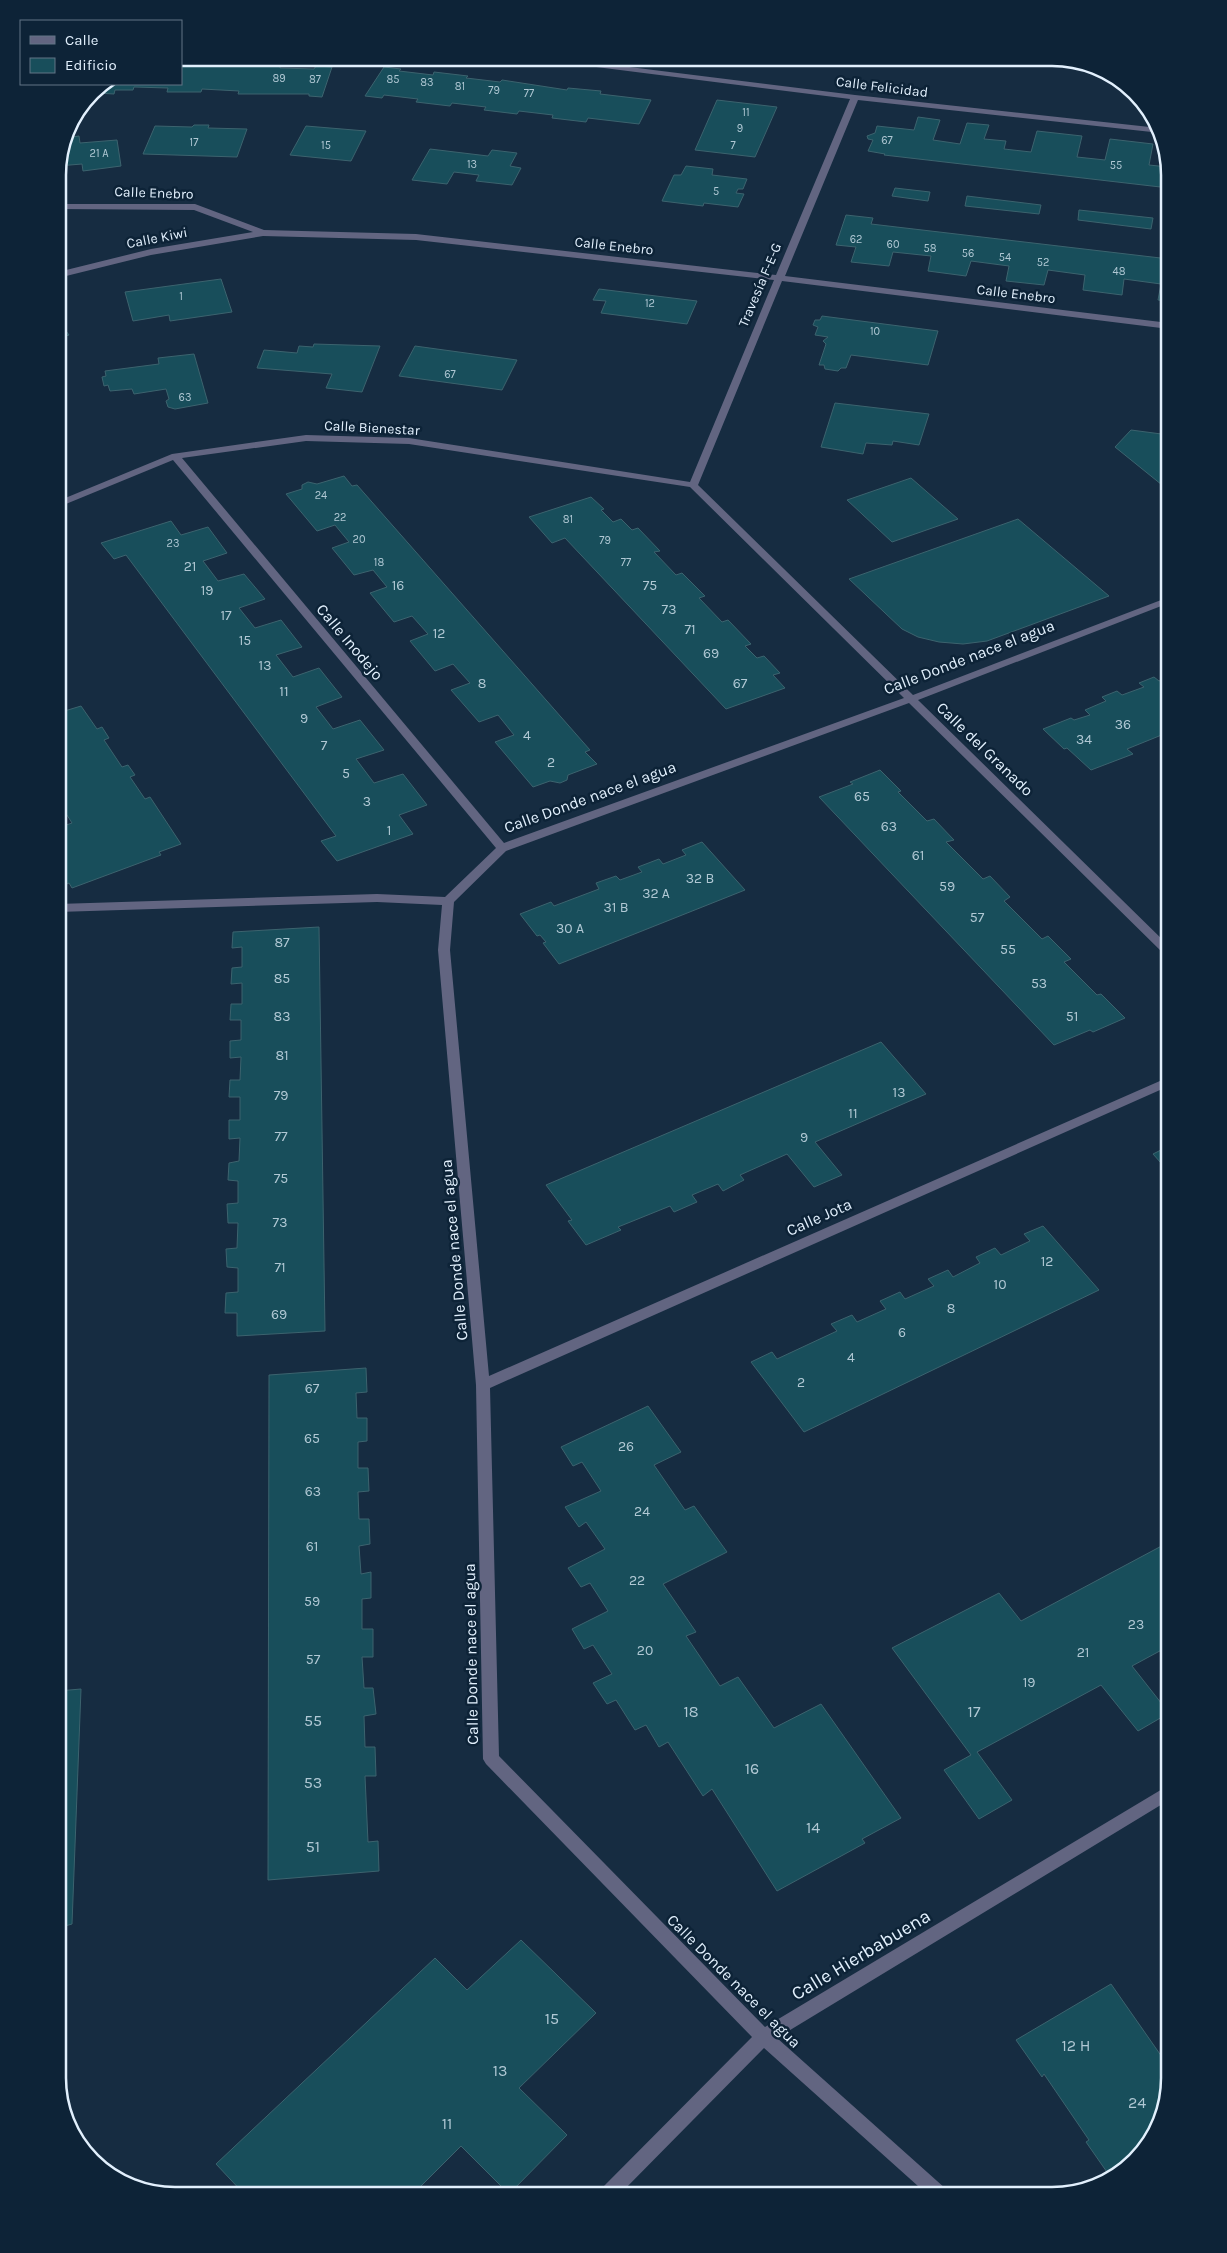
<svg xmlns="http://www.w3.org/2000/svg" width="1227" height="2253" font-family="Karla,sans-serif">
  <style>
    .building { fill: #184e5b; stroke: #3c636e }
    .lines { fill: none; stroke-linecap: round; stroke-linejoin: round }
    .minor { fill: #626581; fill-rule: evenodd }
    .labels { text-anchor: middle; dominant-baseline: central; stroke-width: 5; stroke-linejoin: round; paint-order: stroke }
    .far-number-label { font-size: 11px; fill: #b0c8d4 }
    .far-street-label { font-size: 14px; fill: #e2f0fd; stroke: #0d2337 }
    .number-label { font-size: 14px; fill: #b0c8d4 }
    .street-label { font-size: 16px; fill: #e2f0fd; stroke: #0d2337 }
    .near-number-label { font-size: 16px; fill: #b0c8d4 }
    .near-street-label { font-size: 19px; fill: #e2f0fd; stroke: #0d2337 }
    .rim { fill: none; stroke: #e2f0fd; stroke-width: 2.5 }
  </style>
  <rect width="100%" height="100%" fill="#162c41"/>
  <g class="building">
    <polygon points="181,61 246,66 247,64 280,65 280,68 314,69 316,66 332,67 322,97 309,96 309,94 238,94 239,91 202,89 201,92 167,92 168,88 134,87 133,90 115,90 114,94 96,93 98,89 96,89 105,84 181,84"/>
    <polygon points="384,67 401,69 399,71 433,75 434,72 468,76 466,78 500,82 502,80 567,90 568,88 601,91 600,94 651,100 639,124 588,118 586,122 552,118 553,115 519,111 517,114 484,110 486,107 452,103 450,106 416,102 418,99 384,95 382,98 365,96"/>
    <polygon points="717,100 777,107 755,157 695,150"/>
    <polygon points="918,117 940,120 933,140 960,144 967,123 989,125 984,139 1006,141 1004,149 1031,152 1037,131 1082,136 1077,157 1105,160 1110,139 1153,144 1149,165 1168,167 1169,188 884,155 885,154 868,151 873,140 868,139 867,136 875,133 877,126 914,130"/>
    <polygon points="194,125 209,125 208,128 247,129 237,157 143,154 155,126 192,127"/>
    <polygon points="306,126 366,131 351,161 290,155"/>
    <polygon points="79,136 80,143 117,140 121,166 83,171 82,164 58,166 66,138"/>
    <polygon points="430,149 488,156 492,150 517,153 510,166 521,168 512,185 476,181 479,175 454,172 447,184 412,180"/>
    <polygon points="686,166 713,169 712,175 747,179 743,189 738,189 736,193 744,194 738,207 704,203 703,206 662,201 674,175 681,175"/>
    <polygon points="895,188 930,192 928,201 892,196"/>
    <polygon points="967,196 1041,205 1039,214 965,206"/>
    <polygon points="1079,210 1153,218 1151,229 1078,220"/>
    <polygon points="846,215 873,218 871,224 1169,259 1169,301 1158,300 1161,284 1124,279 1122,295 1083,290 1085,275 1048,270 1044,285 1006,281 1009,266 971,261 966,276 928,271 931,256 893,252 889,266 851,262 856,247 836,245"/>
    <polygon points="221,279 232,312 170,321 169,315 133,321 125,292"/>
    <polygon points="599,289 697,301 687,324 601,313 606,301 593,300"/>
    <polygon points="822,316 938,331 928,365 851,355 846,368 841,368 838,371 825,369 824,365 819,365 826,344 823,341 828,337 815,335 818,327 813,325 815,320 820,320"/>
    <polygon points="58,320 69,335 58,338"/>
    <polygon points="314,344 380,346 362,392 326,388 332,374 257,368 264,350 297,353 299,346 313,347"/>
    <polygon points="415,346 517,360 502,390 399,376"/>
    <polygon points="194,354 208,403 175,409 168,407 166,401 169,399 166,389 134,394 132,389 110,391 108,385 104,386 102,377 106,376 105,371 159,364 158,358"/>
    <polygon points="835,403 929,414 919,445 893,441 892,445 866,443 863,454 821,447"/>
    <polygon points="1131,430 1169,435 1169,486 1167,489 1115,447"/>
    <polygon points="344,476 352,486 357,485 590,750 585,752 597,764 568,775 567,780 560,783 550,781 533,787 495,742 514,735 498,715 479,722 451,690 470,683 453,664 435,671 410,641 428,634 412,616 394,622 370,593 387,587 373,570 354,575 332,548 349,542 335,525 317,531 286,494 302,489 302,485 308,482 317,484"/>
    <polygon points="911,478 958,519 892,542 847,500"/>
    <polygon points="591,497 604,509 601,510 613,522 621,519 632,530 638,528 660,551 654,552 676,575 682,573 705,596 699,598 722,622 728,620 751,644 745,646 757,658 764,656 780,673 773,675 785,688 726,709 565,538 552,543 529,517"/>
    <polygon points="1018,519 1109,596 987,641 963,644 939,642 918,637 902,629 849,579"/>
    <polygon points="171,521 181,535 208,527 227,553 203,561 218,581 244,574 265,599 239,608 255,628 281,620 302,647 276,655 293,677 319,668 342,697 316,707 333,729 360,720 384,750 356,759 374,783 403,774 427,805 399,815 413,834 337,861 321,841 336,836 126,555 114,559 101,543"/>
    <polygon points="1154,677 1159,681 1169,677 1169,732 1127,749 1133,754 1091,770 1067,748 1064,749 1043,729 1071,718 1074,720 1090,715 1085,710 1106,701 1102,697 1117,691 1122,695 1144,687 1139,683"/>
    <polygon points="81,706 97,729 102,727 109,738 104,740 122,767 128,765 135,775 130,777 145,799 150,797 181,844 159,852 161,855 72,888 69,883 58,888 58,828 72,823 58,801 58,713"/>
    <polygon points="880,770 901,791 898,792 927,821 934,819 954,840 946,842 983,879 990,876 1010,897 1004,901 1042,939 1048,936 1071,959 1064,962 1097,995 1101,994 1125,1018 1093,1032 1090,1030 1054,1045 819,797 853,784 850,782"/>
    <polygon points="702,842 745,890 559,964 543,943 546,942 540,935 537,936 520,914 551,902 554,906 599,889 596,883 616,876 620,880 642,872 638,867 659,859 663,864 686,855 682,850"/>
    <polygon points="319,927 325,1331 237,1336 237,1313 225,1313 226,1293 238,1292 238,1268 227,1267 226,1249 237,1248 238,1223 228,1223 227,1204 238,1203 238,1181 228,1180 229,1163 239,1161 240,1138 229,1139 229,1120 240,1120 240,1097 229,1097 230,1080 240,1080 241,1057 230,1058 230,1041 241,1040 241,1020 230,1020 231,1004 242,1004 242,983 231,984 232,968 242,967 242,947 232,948 233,932"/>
    <polygon points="881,1042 926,1094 815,1142 842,1175 814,1187 787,1154 740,1175 744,1180 723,1191 718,1184 692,1195 697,1202 674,1212 670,1206 618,1227 621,1230 586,1245 568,1221 572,1220 546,1185"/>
    <polygon points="1169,1146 1169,1172 1153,1154"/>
    <polygon points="1043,1226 1099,1290 804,1432 751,1362 772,1352 777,1359 837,1331 831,1324 852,1315 857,1322 886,1309 880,1301 900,1292 905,1299 934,1286 928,1279 948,1270 953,1277 980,1263 976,1257 995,1248 1001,1255 1030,1241 1024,1234"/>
    <polygon points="366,1368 367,1392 356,1393 357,1418 367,1418 367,1441 358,1442 358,1468 368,1468 369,1491 358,1492 359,1519 369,1519 370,1544 359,1546 361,1574 371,1572 371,1598 362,1599 362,1629 373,1629 373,1657 362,1657 364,1688 373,1688 376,1714 364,1716 365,1747 375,1747 376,1776 365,1776 368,1842 378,1841 379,1871 268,1880 269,1375"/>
    <polygon points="648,1406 681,1452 654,1465 685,1510 694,1506 727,1552 663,1584 696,1632 686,1636 720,1686 738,1677 774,1728 821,1704 901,1818 862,1839 865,1843 777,1891 712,1789 703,1796 668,1742 659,1747 646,1725 635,1730 616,1700 607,1704 593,1683 612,1674 593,1645 584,1649 572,1629 608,1611 590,1583 581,1587 568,1568 605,1549 586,1522 579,1527 565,1507 601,1491 582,1462 573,1466 561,1447"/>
    <polygon points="1169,1542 1169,1646 1132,1666 1169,1713 1138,1731 1101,1685 977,1752 1012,1800 979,1819 944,1770 971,1755 892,1648 999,1593 1021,1621"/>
    <polygon points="81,1689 72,1924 58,1928 58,1691"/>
    <polygon points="521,1940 596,2013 519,2088 567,2135 509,2194 461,2146 412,2195 245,2195 216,2164 435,1958 467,1990"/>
    <polygon points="1111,1984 1169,2067 1169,2078 1149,2143 1109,2175 1086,2142 1089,2140 1044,2074 1042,2077 1016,2040"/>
  </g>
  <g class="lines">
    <path class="minor" d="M537,58H557L855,95L1159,128L1161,133L858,100L785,276L1169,323V329L782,281L698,485L913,695L1169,597V603L918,700L1169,946V956L1165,955L909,703L506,851L454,902L450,950L489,1376L1169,1077V1086L490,1388L499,1756L765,2027L1169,1785V1800L777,2038L946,2189L948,2195H928L764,2048L619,2195H598L601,2189L752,2037L486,1764L483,1759L476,1385L438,950L442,905L377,902L58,912V904L377,894L445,897L496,848L173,460L61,506L58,507V501L172,454L306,435L409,438L690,482L774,280L416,240L263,236L151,255L58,278V272L151,249L253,232L194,210L58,209V204H195L264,230L416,234L776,275L850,99L541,60ZM306,441L409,444L690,487L904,698L504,843L182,458Z"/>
  </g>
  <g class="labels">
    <g class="far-number-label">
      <text x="279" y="78">89</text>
      <text x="315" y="79">87</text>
      <text x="393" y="79">85</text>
      <text x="427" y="82">83</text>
      <text x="460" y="86">81</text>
      <text x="494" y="90">79</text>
      <text x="529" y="93">77</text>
      <text x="746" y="112">11</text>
      <text x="740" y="128">9</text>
      <text x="887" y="140">67</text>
      <text x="194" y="142">17</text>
      <text x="326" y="145">15</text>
      <text x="733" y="145">7</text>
      <text x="99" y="153">21 A</text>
      <text x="472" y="164">13</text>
      <text x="1116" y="165">55</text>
      <text x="716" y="191">5</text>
      <text x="856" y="239">62</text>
      <text x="893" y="244">60</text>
      <text x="930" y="248">58</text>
      <text x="968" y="253">56</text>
      <text x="1005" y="257">54</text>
      <text x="1043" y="262">52</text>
      <text x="1119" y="271">48</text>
      <text x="181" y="296">1</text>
      <text x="650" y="303">12</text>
      <text x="875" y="331">10</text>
      <text x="450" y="374">67</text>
      <text x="185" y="397">63</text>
      <text x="321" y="495">24</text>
      <text x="340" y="517">22</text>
      <text x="568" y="519">81</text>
      <text x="359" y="539">20</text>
      <text x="605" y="540">79</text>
      <text x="173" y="543">23</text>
      <text x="379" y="562">18</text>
      <text x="626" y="562">77</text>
    </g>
    <g class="far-street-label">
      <text transform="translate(882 87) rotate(7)">Calle Felicidad</text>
      <text transform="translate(154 193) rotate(2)">Calle Enebro</text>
      <text transform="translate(157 238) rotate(-11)">Calle Kiwi</text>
      <text transform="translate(614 246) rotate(6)">Calle Enebro</text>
      <text transform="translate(760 285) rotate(-67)">Travesía F-E-G</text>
      <text transform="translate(1016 294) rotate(7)">Calle Enebro</text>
      <text transform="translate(372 428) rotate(3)">Calle Bienestar</text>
    </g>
    <g class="number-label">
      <text x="190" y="566">21</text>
      <text x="398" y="585">16</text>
      <text x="650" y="585">75</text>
      <text x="207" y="590">19</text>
      <text x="669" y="609">73</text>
      <text x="226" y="615">17</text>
      <text x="690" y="629">71</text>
      <text x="439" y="633">12</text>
      <text x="245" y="640">15</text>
      <text x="711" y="653">69</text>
      <text x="265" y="665">13</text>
      <text x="482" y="683">8</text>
      <text x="740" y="683">67</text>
      <text x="284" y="691">11</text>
      <text x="304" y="718">9</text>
      <text x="1123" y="724">36</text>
      <text x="527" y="735">4</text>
      <text x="1084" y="739">34</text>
      <text x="324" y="745">7</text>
      <text x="551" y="762">2</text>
      <text x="346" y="773">5</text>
      <text x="862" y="796">65</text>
      <text x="367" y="801">3</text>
      <text x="889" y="826">63</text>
      <text x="389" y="830">1</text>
      <text x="918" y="855">61</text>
      <text x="700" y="878">32 B</text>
      <text x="947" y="886">59</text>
      <text x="656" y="893">32 A</text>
      <text x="616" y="907">31 B</text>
      <text x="977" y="917">57</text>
      <text x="570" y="928">30 A</text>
      <text x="282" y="942">87</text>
      <text x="1008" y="949">55</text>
      <text x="282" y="978">85</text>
      <text x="1039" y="983">53</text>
      <text x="282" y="1016">83</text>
      <text x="1072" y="1016">51</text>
      <text x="282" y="1055">81</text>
      <text x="899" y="1092">13</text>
      <text x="281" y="1095">79</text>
      <text x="853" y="1113">11</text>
      <text x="281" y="1136">77</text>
      <text x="804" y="1137">9</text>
      <text x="281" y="1178">75</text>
      <text x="280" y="1222">73</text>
      <text x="1047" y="1261">12</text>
      <text x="280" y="1267">71</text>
      <text x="1000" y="1284">10</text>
      <text x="951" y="1308">8</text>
      <text x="279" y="1314">69</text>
      <text x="902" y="1332">6</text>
      <text x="851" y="1357">4</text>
      <text x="801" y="1382">2</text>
      <text x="312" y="1388">67</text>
      <text x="312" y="1438">65</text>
      <text x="626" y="1446">26</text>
      <text x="313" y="1491">63</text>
      <text x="642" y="1511">24</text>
      <text x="312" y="1546">61</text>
      <text x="637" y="1580">22</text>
      <text x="312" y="1601">59</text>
      <text x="1136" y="1624">23</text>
      <text x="645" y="1650">20</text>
      <text x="1083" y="1652">21</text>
      <text x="313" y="1659">57</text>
      <text x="1029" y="1682">19</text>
    </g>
    <g class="street-label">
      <text transform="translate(350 642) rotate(50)">Calle Inodejo</text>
      <text transform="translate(969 657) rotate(-21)">Calle Donde nace el agua</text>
      <text transform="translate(985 749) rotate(44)">Calle del Granado</text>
      <text transform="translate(590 797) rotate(-20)">Calle Donde nace el agua</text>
      <text transform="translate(819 1217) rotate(-24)">Calle Jota</text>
      <text transform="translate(454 1250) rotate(-95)">Calle Donde nace el agua</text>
      <text transform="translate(471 1654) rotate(-91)">Calle Donde nace el agua</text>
      <text transform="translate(734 1981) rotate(45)">Calle Donde nace el agua</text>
    </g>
    <g class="near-number-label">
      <text x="691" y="1711">18</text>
      <text x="974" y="1711">17</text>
      <text x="313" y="1720">55</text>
      <text x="752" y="1768">16</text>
      <text x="313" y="1782">53</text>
      <text x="813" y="1827">14</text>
      <text x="313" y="1846">51</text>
      <text x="552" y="2018">15</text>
      <text x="1076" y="2045">12 H</text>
      <text x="500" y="2070">13</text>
      <text x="1137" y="2102">24</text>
      <text x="447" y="2123">11</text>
    </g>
    <g class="near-street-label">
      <text transform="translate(861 1955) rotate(-31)">Calle Hierbabuena</text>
    </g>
  </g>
  <path d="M0 0H1227V2253H0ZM175 66H1052A109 109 0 0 1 1161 175V2078A109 109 0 0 1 1052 2187H175A109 109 0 0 1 66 2078V175A109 109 0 0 1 175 66Z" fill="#0d2337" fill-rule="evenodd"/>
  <path class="rim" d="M175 66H1052A109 109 0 0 1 1161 175V2078A109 109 0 0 1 1052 2187H175A109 109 0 0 1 66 2078V175A109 109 0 0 1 175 66Z"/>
  <rect x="20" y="20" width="162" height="65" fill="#0d2337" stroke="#627586"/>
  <rect x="30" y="36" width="25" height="8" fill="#626581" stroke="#627586"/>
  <text x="65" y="45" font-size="15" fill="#e2f0fd">Calle</text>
  <rect x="30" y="58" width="25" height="15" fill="#184e5b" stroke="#627586"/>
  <text x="65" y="70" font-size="15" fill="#e2f0fd">Edificio</text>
</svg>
